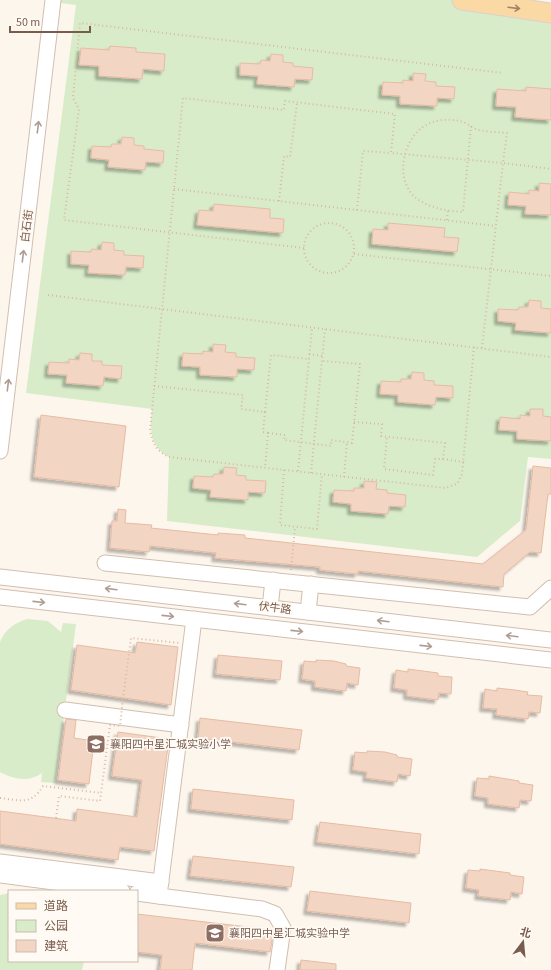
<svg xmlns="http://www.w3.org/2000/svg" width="551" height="970" font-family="'Source Sans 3','Noto Sans SC',sans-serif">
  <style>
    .green { fill: #d8ecc9 }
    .building { fill: #f3d5c3; stroke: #e6bba3; filter: url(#shadow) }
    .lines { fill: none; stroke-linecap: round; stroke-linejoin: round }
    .minor-casing { stroke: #d1beb0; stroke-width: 17 }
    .major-casing { stroke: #dad1cd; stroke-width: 21 }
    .path { stroke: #d9b8a5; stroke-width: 2; stroke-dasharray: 1 3; stroke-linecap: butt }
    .minor { stroke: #fff; stroke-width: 15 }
    .major { stroke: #fbd9a5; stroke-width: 19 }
    .path-bridge { stroke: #d9b8a5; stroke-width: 2; stroke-dasharray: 1 3; stroke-linecap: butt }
    .oneway { stroke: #a18267 }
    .oneway2 { stroke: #af9d94 }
    .labels { text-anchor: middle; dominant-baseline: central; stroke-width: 3.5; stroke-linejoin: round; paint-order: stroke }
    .street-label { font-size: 11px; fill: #7a5c4d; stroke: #fffaf3 }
    .education-label { font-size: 11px; fill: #785e54; stroke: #fffaf3; text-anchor: start }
  </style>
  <defs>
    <filter id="shadow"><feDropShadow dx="-3.5" dy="3.5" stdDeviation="1" flood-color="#0004"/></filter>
  </defs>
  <rect width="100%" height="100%" fill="#fdf6ec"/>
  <g class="green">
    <path d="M53,0H462L551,13V459L528,457L520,521L477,557L167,521L169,457C149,446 150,430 152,409L26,393L76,5L53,2Z"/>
    <path d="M27,619L48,621L61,632L63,623L76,624L55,783L41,782L42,773C29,783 13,779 0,772V642C5,629 15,623 27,619Z"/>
    <polygon points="9,893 9,961 84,961 82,970 0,970 0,895"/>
  </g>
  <g class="building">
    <polygon points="110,46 136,48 136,52 165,54 164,71 143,69 142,79 99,76 99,66 79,65 81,48 109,50"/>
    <polygon points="271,54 283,55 283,62 293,63 293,66 313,68 312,80 295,79 294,87 257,84 258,76 240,75 240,63 260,64 261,60 270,61"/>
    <polygon points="413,73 426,74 425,81 436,82 436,86 455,87 454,99 437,98 437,106 400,104 400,96 382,95 383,82 403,83 403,80 413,81"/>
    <polygon points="526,87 551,89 551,120 515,117 516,107 496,106 497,89 526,91"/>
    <polygon points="122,137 134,138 134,145 144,146 144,149 164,151 163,163 146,162 145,170 108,167 109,160 91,158 92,146 111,147 112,144 121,144"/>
    <polygon points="539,183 551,184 551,215 525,214 526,206 508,205 509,192 529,194 529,190 539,191"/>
    <polygon points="214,204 270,209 270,218 284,219 283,233 197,225 199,210 213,211"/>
    <polygon points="388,223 445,228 444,237 459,238 457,252 372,244 373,229 388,230"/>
    <polygon points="102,242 114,243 114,250 124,251 124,255 144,256 143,268 126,267 125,275 88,273 89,265 71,264 71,251 91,252 92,249 101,250"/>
    <polygon points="529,300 541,301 541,308 551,309 551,333 515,330 516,323 498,321 498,309 518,310 519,307 528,307"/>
    <polygon points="213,344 226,345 225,352 236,353 236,357 255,358 254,370 237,369 237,377 200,375 200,367 182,366 183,353 203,354 203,351 213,352"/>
    <polygon points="80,353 92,354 92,361 102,361 102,365 122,366 121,379 104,377 103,386 66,383 67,375 48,374 49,362 69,363 69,359 79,360"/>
    <polygon points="412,372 424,373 424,380 434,381 434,385 453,386 453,398 436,397 435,405 398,402 398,395 380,394 381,381 401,382 401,379 411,379"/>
    <polygon points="530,409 543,409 543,416 551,417 551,441 517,439 517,431 499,430 500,417 520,419 520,415 530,416"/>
    <polygon points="41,415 126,426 119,487 34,477"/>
    <polygon points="533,466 551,468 551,494 548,494 541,553 530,552 504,574 503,587 358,571 358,574 320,570 320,567 215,558 216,553 150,546 149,552 110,548 112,521 117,521 118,509 126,510 125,523 152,525 151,528 218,535 218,533 245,535 245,538 483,564 526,530"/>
    <polygon points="224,467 237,468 236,475 246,476 246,480 266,481 265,493 248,492 248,500 210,497 211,490 193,488 194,476 213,477 214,474 223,474"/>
    <polygon points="364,481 377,482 376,489 387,490 387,493 406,495 405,507 389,506 388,514 351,511 351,504 333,502 334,490 354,491 354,488 364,488"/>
    <polygon points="137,642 178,647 171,705 71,690 77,645 135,653"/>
    <polygon points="218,655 282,661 280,680 216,674"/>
    <polygon points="316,660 334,661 346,664 346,666 360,668 358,685 347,683 346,691 315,687 315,681 302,679 304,661 316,662"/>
    <polygon points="408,669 438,673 438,676 452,677 451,694 439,693 438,700 407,696 407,690 394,688 396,670 408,672"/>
    <polygon points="497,688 515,690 528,692 527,695 542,696 540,713 529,712 528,719 496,715 497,709 483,708 485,689 497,691"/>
    <polygon points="200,718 302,730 299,750 198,738"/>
    <polygon points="66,719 76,720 74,738 94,741 89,784 58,780"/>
    <polygon points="118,732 169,739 154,851 120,847 118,860 0,844 0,811 76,821 77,809 137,817 142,780 112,776"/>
    <polygon points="367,751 385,752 397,755 397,757 412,759 410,776 398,774 397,782 366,778 367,772 353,770 355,752 367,753"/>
    <polygon points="489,776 519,781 519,783 533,785 531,801 520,800 519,808 488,804 488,798 475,796 477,778 489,779"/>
    <polygon points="193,789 294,800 292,820 191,809"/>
    <polygon points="320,822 421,834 419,854 317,842"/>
    <polygon points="193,856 294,867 291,887 190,876"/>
    <polygon points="480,869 510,873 510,875 524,877 522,894 511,892 510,900 478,896 479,890 466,888 468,870 480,871"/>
    <polygon points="310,891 411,903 409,923 307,911"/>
    <polygon points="137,914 274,930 270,952 195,943 192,970 160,970 162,955 137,952"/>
    <polygon points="301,960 336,964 336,970 300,970"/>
  </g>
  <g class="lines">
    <defs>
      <g id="minor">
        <polyline points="0,451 53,0"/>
        <polyline points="105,563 530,607 551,588"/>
        <polyline points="0,577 551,640"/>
        <polyline points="0,597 551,660"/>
        <polyline points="270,608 273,580"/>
        <polyline points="308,612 311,584"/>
        <polyline points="194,619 159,896 262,909 275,914 283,928 277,970"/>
        <polyline points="65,710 181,725"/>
        <polyline points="0,862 161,882"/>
        <polyline points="0,875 122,891"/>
        <polyline points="137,893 159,896"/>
      </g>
      <polyline id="major" points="462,0 551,13"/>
    </defs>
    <use href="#minor" class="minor-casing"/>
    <use href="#major" class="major-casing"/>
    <g class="path">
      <path d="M471,126L463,212C447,211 429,208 416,198C392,178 404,131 433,122C442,119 454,119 463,122C469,124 473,129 479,130C488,132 498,132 507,133L503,163L551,169"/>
      <polyline points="174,189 496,226"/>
      <polyline points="279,201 284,156 290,157 297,103"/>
      <polyline points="357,210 363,151 391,153"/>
      <polyline points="447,220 448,211"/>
      <circle cx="329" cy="248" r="25"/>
      <polyline points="304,248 64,220 79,109 73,98 80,23 503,73"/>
      <polyline points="354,254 551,276"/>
      <polyline points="48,295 551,357"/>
      <path d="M474,347L462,474L457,484L445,488L169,457C155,450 153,444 150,430L183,98L284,110L285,101L395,114L391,153L503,163L482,348"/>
      <polyline points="309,354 323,356"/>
      <polyline points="154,386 243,395 241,409 265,412 263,432 268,433 265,468"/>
      <polyline points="265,412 271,355 309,359 312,328"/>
      <polyline points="354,422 382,424 381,436 445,443 443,459 435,459 433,475 384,469 387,437"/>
      <polyline points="268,433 285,435 284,440 331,446 331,440 352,443 360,364 323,361"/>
      <polyline points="443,459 464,462"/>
      <polyline points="284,470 280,525 317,529 322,474"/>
      <polyline points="298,471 309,359"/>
      <polyline points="311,473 325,329"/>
      <polyline points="344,477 347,442"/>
      <polyline points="291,570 295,527"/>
      <polyline points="123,699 131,638 180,643"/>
      <path d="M0,798C20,800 31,806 43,786L101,793"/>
    </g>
    <use href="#minor" class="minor"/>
    <use href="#major" class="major"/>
    <polyline class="path-bridge" points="56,818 59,796 100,801 110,725 120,726 123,699"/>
  </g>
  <defs><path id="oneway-shaft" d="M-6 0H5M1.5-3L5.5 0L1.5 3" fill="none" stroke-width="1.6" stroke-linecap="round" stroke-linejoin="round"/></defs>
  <use class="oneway" href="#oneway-shaft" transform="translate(514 8) rotate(7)"/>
  <g class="oneway2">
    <use href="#oneway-shaft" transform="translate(38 127) rotate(-83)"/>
    <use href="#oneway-shaft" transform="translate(23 256) rotate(-83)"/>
    <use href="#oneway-shaft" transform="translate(8 385) rotate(-83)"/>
    <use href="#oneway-shaft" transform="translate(111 589) rotate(-173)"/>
    <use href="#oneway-shaft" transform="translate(39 602) rotate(6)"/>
    <use href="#oneway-shaft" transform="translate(240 604) rotate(-173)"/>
    <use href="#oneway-shaft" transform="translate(168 616) rotate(6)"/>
    <use href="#oneway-shaft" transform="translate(383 621) rotate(-173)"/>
    <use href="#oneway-shaft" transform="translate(297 631) rotate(6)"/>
    <use href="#oneway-shaft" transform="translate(512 636) rotate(-173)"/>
    <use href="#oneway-shaft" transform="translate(426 646) rotate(6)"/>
  </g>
  <defs>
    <symbol id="school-square" viewBox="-11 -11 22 22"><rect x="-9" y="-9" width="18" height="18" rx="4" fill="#8d6e63" stroke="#fffaf3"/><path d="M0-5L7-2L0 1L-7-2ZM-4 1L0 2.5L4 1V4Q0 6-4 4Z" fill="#fff"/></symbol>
  </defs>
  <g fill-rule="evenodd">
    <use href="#school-square" x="85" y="733" width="22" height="22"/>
    <use href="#school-square" x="204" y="922" width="22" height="22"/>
  </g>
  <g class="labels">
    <g class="street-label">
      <text transform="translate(27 226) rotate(-83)">白石街</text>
      <text transform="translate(275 608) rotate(7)">伏牛路</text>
    </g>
    <g class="education-label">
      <text x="110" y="744">襄阳四中星汇城实验小学</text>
      <text x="229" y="933">襄阳四中星汇城实验中学</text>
    </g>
  </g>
  <rect x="8" y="890" width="130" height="72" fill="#fffaf3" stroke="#cabbb1"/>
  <rect x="16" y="903" width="20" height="6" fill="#fbd9a5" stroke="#cabbb1"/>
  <text x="44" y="910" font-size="12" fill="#7a5c4d">道路</text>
  <rect x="16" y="920" width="20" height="12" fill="#d8ecc9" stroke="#cabbb1"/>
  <text x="44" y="930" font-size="12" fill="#7a5c4d">公园</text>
  <rect x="16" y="940" width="20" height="12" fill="#f3d5c3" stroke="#cabbb1"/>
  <text x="44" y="950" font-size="12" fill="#7a5c4d">建筑</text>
  <g transform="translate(523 942) rotate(16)" stroke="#fffaf3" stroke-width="3" paint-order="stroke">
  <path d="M0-3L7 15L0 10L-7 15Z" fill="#7a5c4d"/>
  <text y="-6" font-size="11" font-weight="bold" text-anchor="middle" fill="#7a5c4d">北</text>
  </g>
  <path d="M10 26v6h80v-6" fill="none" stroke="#7a5c4d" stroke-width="2"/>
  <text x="16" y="26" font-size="12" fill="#7a5c4d" stroke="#fffaf3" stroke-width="3" paint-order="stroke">50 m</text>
</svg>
